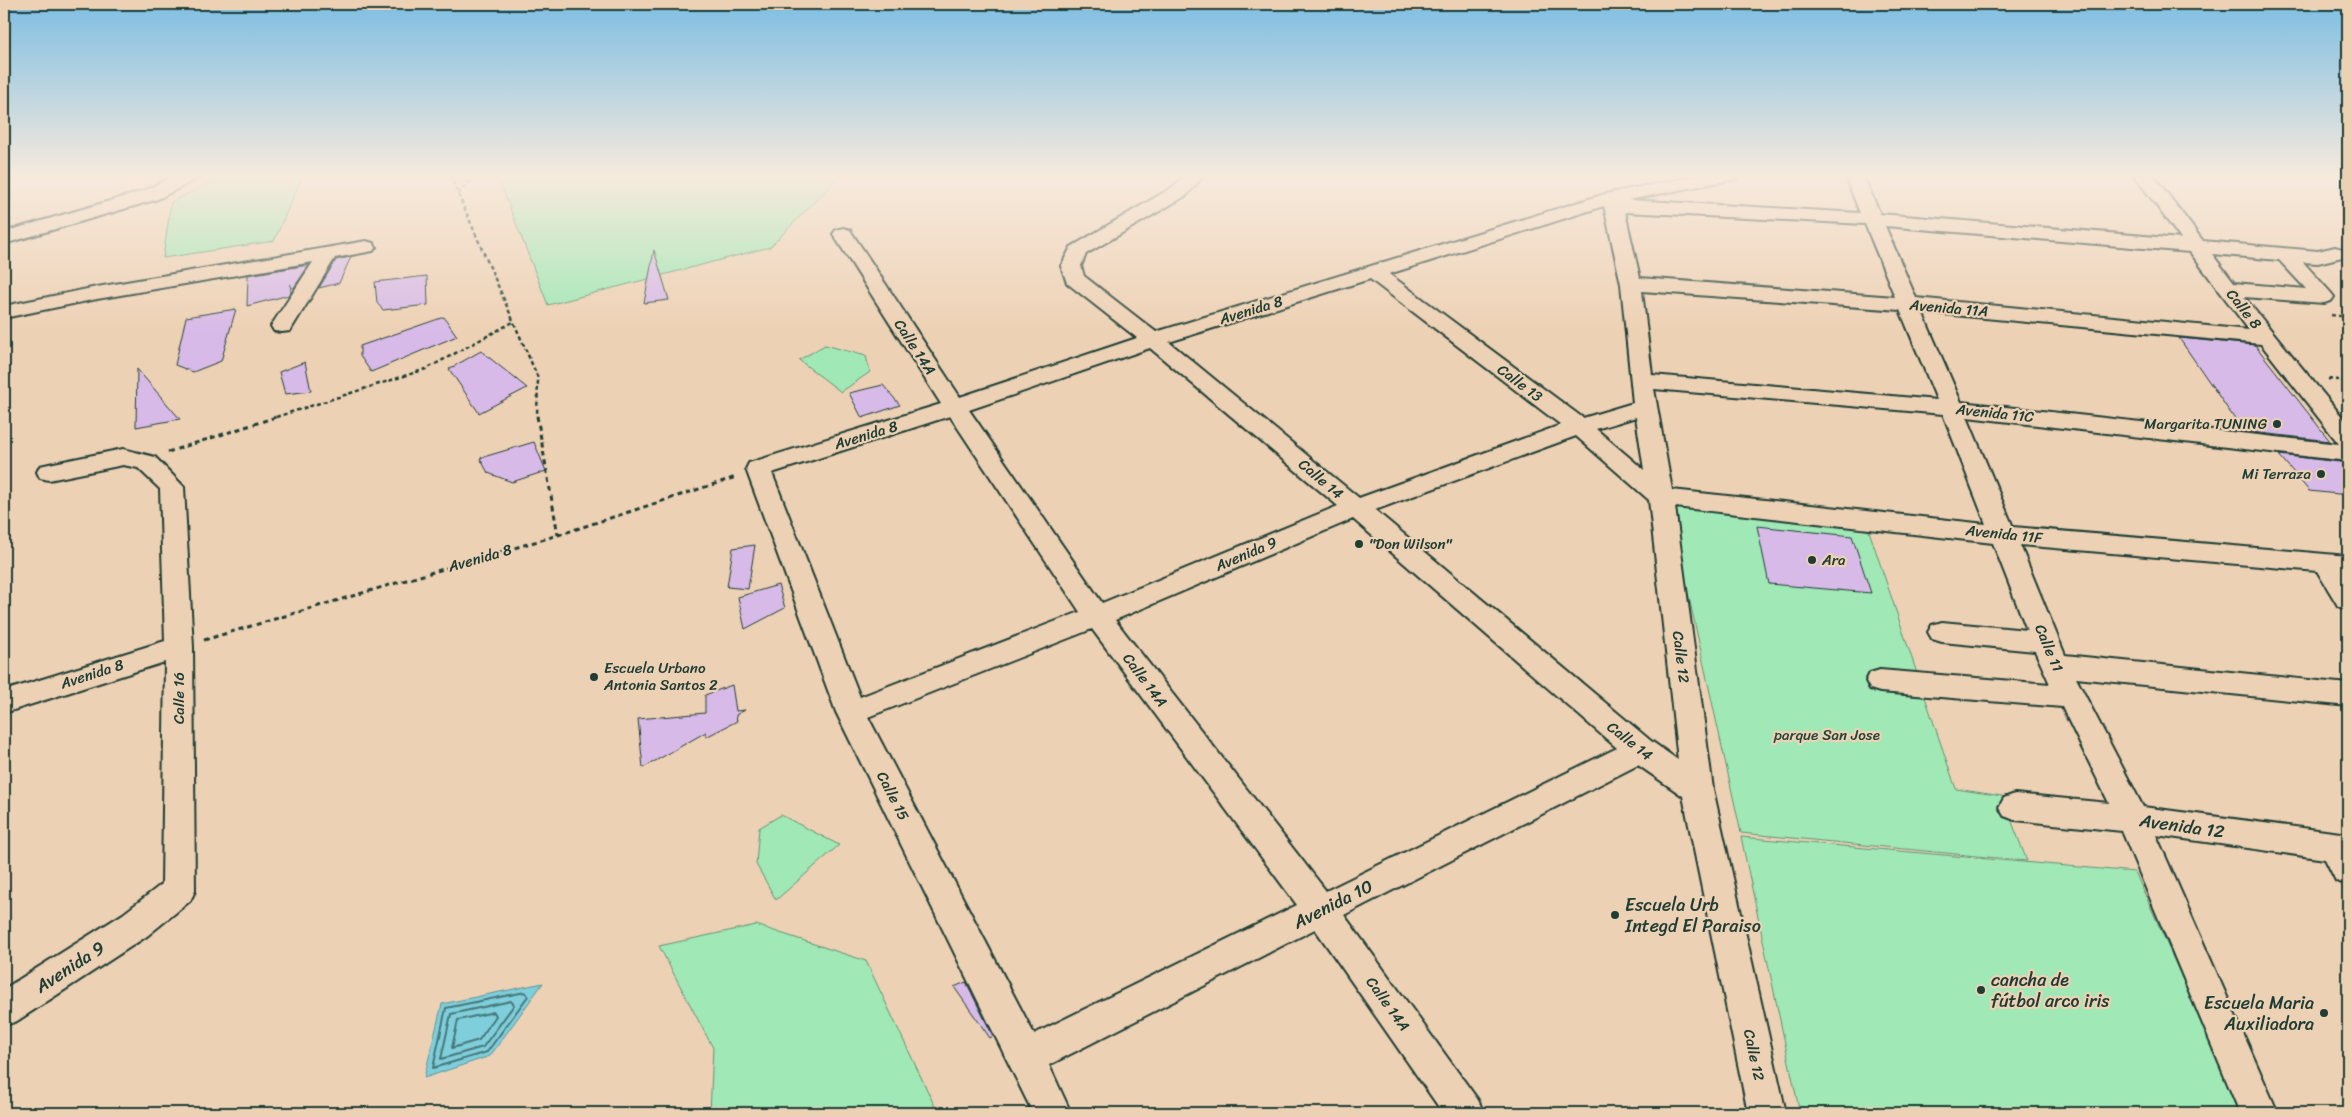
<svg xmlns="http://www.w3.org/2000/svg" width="2352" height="1117" font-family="Sriracha,sans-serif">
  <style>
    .green { fill: #a0e8b5; stroke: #609274 }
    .water { fill: #7fcedc; stroke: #599499 }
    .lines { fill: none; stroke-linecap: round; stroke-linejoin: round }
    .shore { stroke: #457777; stroke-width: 2 }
    .building { fill: #d7bae8; stroke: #1f3d34 }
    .minor-casing { stroke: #1f3d34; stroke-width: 4 }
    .path-far1 { stroke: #1f3d34; stroke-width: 2.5; stroke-dasharray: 4 3; stroke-linecap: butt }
    .path { stroke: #1f3d34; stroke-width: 3; stroke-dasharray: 5 4; stroke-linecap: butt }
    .minor { fill: #edd1b4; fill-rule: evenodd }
    .poi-dot { fill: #1f3d34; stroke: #edd1b4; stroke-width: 2 }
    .labels { text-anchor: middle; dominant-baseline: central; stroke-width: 4.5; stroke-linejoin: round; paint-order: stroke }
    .street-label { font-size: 15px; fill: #1f3d34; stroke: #edd1b4 }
    .poi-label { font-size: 15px; fill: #1f3d34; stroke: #edd1b4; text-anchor: start }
    .park-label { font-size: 15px; fill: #25463a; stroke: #edd1b4 }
    .near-street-label { font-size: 18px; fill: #1f3d34; stroke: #edd1b4 }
    .near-poi-label { font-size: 18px; fill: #1f3d34; stroke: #edd1b4; text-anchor: start }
  </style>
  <rect width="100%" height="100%" fill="#edd1b4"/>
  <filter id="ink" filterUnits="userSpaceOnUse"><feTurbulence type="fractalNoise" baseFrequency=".02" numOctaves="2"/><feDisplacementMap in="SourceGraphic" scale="10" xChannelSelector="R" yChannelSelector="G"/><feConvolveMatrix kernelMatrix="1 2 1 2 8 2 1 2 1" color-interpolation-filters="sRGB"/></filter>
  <g filter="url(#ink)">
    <g class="green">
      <polygon points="226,175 303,175 274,241 163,258 171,202"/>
      <polygon points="497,175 841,175 770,247 548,305"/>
      <polygon points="825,345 866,356 870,372 841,392 799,360"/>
      <polygon points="1668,502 1866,522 1956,789 2002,796 2027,861 1741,833"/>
      <polygon points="781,815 839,845 776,900 756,864 759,828"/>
      <polygon points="1741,837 2135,872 2242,1113 1824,1113 1799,1109"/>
      <polygon points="756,925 866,961 938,1113 710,1113 713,1048 659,946"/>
    </g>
    <polygon class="water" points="543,983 490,1056 424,1078 442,1004"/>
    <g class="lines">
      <g class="shore">
        <polygon points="525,992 528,996 487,1052 433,1068 446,1008"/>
        <polygon points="511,1001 514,1005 483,1047 441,1059 451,1014"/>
        <polygon points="494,1012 496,1016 479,1040 452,1048 458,1020"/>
      </g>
    </g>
    <g class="building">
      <polygon points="654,250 669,300 644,303"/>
      <polygon points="351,257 339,283 319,288 336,260"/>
      <polygon points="309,265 293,289 290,284 291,292 289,295 247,306 248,275"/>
      <polygon points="427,276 428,305 383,310 377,303 375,282"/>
      <polygon points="236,309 221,361 193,372 175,365 186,317"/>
      <polygon points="444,317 457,336 371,372 360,356 360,346"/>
      <polygon points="2179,338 2255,345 2330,441 2243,431"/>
      <polygon points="481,351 527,388 479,413 449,369"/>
      <polygon points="305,362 311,391 285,394 279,372"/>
      <polygon points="137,369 180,419 136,427"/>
      <polygon points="883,385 900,405 862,418 849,393"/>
      <polygon points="534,442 546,471 512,482 488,473 480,458"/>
      <polygon points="2279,455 2348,463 2348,495 2309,491"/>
      <polygon points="1757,526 1852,536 1871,593 1769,584"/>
      <polygon points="755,545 748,589 727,587 733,548"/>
      <polygon points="778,585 785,608 745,629 738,597"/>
      <polygon points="732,685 736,711 745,710 736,715 737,721 706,737 706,732 643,768 638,719 705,713 705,695"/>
      <polygon points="966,982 993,1036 990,1038 954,987"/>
    </g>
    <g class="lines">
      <defs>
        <g id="minor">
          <polygon points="175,175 199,175 196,179 158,199 4,244 4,232 144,191"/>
          <path d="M1185,175H1204L1187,195L1086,254L1081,266L1084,276L1156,332L1605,194L1700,175H1739L1736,179L1730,180L1628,200L1860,213L1845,175H1863L1880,214L2181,239L2134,175H2153L2203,241L2318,251L2335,247L2342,249L2345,253L2342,257L2318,263L2303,262L2331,293L2334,297L2331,301L2324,303L2244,297L2348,424V461L1967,417L2013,527L2348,556V574H2346L2348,578V609L2338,606L2317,571L2020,545L2065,655L2348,684V706L2076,678L2143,807L2348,834V885L2336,881L2325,859L2156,835L2278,1113H2240L2122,831L2015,820L2004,816L1999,807L2004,798L2015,794L2109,803L2062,707L1880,692L1870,689L1866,681L1870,673L1880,670L2050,684L2035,651L1942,642L1932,639L1928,632L1932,625L1942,622L2027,630L1993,543L1675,507L1713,789L1786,1113H1748L1683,796L1638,765L1344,915L1478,1100L1484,1113H1443L1315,929L1049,1065L1071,1113H1033L836,712L746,469L749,463L941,404L833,234L836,230L843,228L850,230L960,397L1137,338L1067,283L1061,266L1071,247L1173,187ZM1604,206L1621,284L1633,403L1583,418L1389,274ZM1625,212L1865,224L1895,297L1640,278ZM1885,226L2190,252L2249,330L1916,298ZM2212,254L2279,260L2306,289L2234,283ZM1370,279L1561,425L1359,498L1169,342ZM1642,291L1900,310L1937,400L1652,375ZM1922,312L2261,344L2339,444L1961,402ZM1150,348L1338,506L1102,603L969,410ZM1654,389L1943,414L1986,524L1672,490ZM950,416L1080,612L860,697L772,473ZM1636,417L1644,470L1596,429ZM1576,436L1649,500L1678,760L1651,741L1375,510ZM1353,519L1617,748L1326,891L1115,620ZM1092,629L1297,905L1034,1034L868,717Z"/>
          <polygon points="366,241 373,243 376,247 373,251 335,258 290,331 282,332 274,331 271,326 313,262 97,299 4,318 4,306 97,287"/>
          <polygon points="123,449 155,457 184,487 193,647 195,891 190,901 147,936 17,1021 4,1026 4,989 123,914 162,884 165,662 4,713 4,691 165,641 160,489 138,468 123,465 49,480 40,478 37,472 40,466 49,464"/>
        </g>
      </defs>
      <use href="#minor" class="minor-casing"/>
      <g class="path-far1">
        <polyline points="450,175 538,378 537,417"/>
        <polyline points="458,194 475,175"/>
        <polyline points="2331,315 2348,317"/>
        <polyline points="2328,379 2348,381"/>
        <polyline points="276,417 426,369 515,321"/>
      </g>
      <g class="path">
        <polyline points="537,416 558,535"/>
        <polyline points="168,452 279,416"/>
        <polyline points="204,640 558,535 736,477"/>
      </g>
      <use href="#minor" class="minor"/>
    </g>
  </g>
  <linearGradient id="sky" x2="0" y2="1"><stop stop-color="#7ebee3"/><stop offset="0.53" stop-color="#f7eadd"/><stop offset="1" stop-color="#f7eadd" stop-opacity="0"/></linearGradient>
  <rect width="2352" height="332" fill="url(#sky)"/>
  <g class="poi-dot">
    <circle cx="2277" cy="424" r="5"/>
    <circle cx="2321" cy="474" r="5"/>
    <circle cx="1359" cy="544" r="5"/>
    <circle cx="1812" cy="560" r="5"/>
    <circle cx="594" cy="677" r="5"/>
    <circle cx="1615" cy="915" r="5"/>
    <circle cx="1981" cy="990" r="5"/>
    <circle cx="2324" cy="1013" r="5"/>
  </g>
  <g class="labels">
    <g class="street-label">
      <text transform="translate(1949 308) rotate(5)">Avenida 11A</text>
      <text transform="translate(2244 309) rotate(52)">Calle 8</text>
      <text transform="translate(1251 310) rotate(-17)">Avenida 8</text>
      <text transform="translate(915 347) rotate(57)">Calle 14A</text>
      <text transform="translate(1520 383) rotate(37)">Calle 13</text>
      <text transform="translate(1995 413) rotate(6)">Avenida 11C</text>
      <text transform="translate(866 435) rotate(-17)">Avenida 8</text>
      <text transform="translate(1321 479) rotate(40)">Calle 14</text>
      <text transform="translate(2004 534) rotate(6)">Avenida 11F</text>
      <text transform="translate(1246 554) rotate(-23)">Avenida 9</text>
      <text transform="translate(480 558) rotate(-16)">Avenida 8</text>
      <text transform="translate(2049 648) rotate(67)">Calle 11</text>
      <text transform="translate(1681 657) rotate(83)">Calle 12</text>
      <text transform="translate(92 674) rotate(-18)">Avenida 8</text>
      <text transform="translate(1145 680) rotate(53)">Calle 14A</text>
      <text transform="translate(179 698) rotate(-90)">Calle 16</text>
      <text transform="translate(1630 741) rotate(38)">Calle 14</text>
      <text transform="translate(893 796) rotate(63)">Calle 15</text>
      <text transform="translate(1388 1004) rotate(54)">Calle 14A</text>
      <text transform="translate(1754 1055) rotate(78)">Calle 12</text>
    </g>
    <g class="poi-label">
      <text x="2267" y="424" text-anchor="end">Margarita TUNING</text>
      <text x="2311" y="474" text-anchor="end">Mi Terraza</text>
      <text x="1369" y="544">"Don Wilson"</text>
      <text x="1822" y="560">Ara</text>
      <text x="604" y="668">Escuela Urbano<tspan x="604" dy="17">Antonia Santos 2</tspan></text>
    </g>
    <g class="park-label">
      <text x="1827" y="735">parque San Jose</text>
    </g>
    <g class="near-street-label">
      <text transform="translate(2182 826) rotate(8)">Avenida 12</text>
      <text transform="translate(1333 904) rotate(-27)">Avenida 10</text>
      <text transform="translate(70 967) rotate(-33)">Avenida 9</text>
    </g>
    <g class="near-poi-label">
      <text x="1625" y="905">Escuela Urb<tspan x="1625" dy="21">Integd El Paraiso</tspan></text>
      <text x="1991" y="980">cancha de<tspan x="1991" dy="21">fútbol arco iris</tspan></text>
      <text x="2314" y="1003" text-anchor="end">Escuela Maria<tspan x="2314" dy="21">Auxiliadora</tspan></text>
    </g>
  </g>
  <rect width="2352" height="1117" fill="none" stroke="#edd1b4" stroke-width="20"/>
  <rect x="10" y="10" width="2332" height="1097" fill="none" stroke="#1f3d34" stroke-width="2" filter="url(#ink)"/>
</svg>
